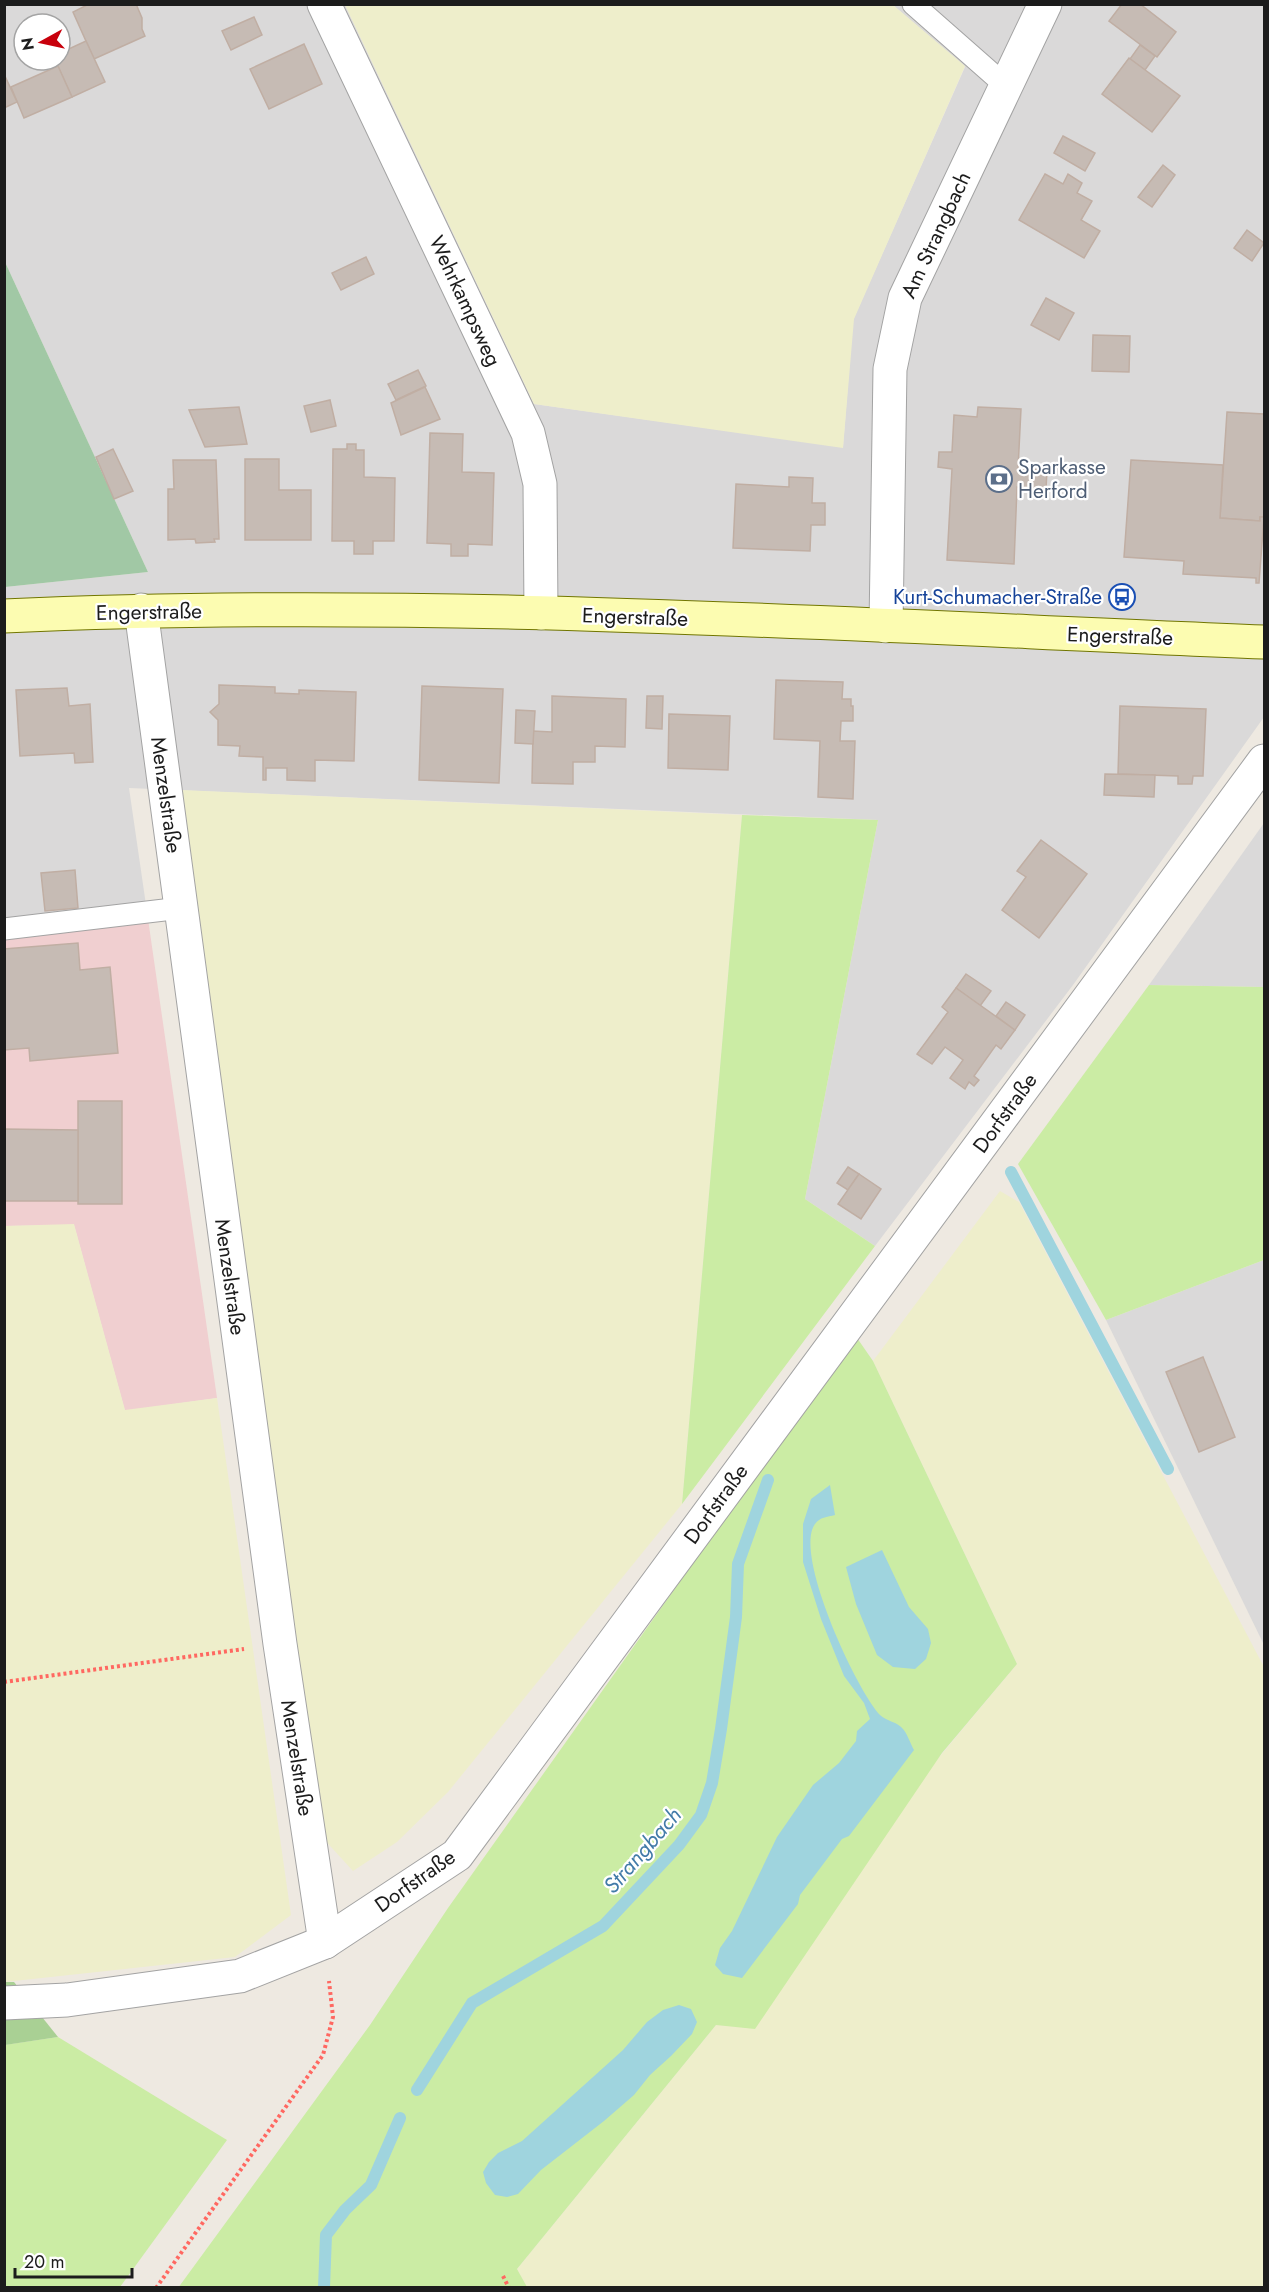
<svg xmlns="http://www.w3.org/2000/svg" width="1269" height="2292" font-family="Jost,sans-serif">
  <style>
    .residential { fill: #dad9d9; fill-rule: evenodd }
    .commercial { fill: #f0cfd0 }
    .farmland { fill: #eeeecb }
    .grass { fill: #cbeca4 }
    .forest { fill: #a9d094 }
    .cemetery { fill: #a1c8a5 }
    .water { fill: #9fd4de }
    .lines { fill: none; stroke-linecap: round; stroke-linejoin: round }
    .stream { stroke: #9fd4de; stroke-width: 12 }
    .building { fill: #c6bbb4; stroke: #c0aea3; stroke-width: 1.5 }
    .service-casing { stroke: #a3a3a3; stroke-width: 23 }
    .minor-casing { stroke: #a3a3a3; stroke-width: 35 }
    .secondary-casing { stroke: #717600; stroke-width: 35 }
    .path { stroke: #ff6861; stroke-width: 4; stroke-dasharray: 3 3; stroke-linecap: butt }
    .service { stroke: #fff; stroke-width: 21 }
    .minor { stroke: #fff; stroke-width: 33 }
    .secondary { stroke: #fcfcb1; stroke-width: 33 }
    .labels { text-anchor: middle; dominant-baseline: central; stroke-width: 4.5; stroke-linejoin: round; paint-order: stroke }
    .street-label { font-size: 21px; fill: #1c1c1c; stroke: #fff }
    .service-label { font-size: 21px; fill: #4e5e75; stroke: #fff; text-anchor: start }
    .transit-label { font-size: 21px; fill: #164399; stroke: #fff; text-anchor: end }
    .water-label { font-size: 22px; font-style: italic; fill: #427ba8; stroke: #fff }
  </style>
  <rect width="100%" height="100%" fill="#eee9e1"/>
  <g class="residential">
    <path d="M5,5H345L534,404L843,447L853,320L965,67L893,5H1264V717L1073,985L875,1246L805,1199L878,820L129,788L146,905L5,918V587L148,572L5,262ZM24,24H60V60H24Z"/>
    <polygon points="1264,823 1264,987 1149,985"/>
    <polygon points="1264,1260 1264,1645 1106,1320"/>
  </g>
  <polygon class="commercial" points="146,905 217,1398 125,1411 74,1225 5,1226 4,918"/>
  <g class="farmland">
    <polygon points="345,5 893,5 965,66 854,319 843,448 534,404"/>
    <polygon points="181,790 742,815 682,1504 448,1792 397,1842 353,1871 321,1836"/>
    <polygon points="1000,1191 1019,1202 1264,1667 1264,2287 527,2288 517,2269 716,2025 1017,1664 873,1361"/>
    <polygon points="74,1224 125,1410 217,1398 291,1915 235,1957 5,1982 4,1226"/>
  </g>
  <g class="grass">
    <polygon points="742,815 878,820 805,1199 875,1246 682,1504"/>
    <polygon points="1149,985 1264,987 1264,1260 1106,1320 1018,1164"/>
    <polygon points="855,1335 873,1361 1017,1664 942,1753 755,2029 716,2025 517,2269 527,2287 178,2288 370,2025 448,1908"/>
    <polygon points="58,2037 227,2140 120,2287 5,2287 4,2045"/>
  </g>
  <polygon class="forest" points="4,1982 14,1982 58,2037 5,2045"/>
  <polygon class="cemetery" points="5,262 148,572 5,587"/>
  <g class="water">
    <path d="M830,1485L835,1515C827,1517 820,1517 815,1524C793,1554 856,1689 880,1715C886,1721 898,1722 903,1729C908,1735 910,1743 914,1750L849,1836L842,1839L800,1895L798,1904L742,1978L723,1974L715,1965L720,1948L732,1931L777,1837L813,1785L839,1763L856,1741L857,1731L870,1719L864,1703L844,1676L821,1619L803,1562V1524L811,1499Z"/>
    <polygon points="882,1550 909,1607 928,1629 931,1643 926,1659 915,1669 893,1667 877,1655 856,1604 846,1567"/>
    <polygon points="679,2005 691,2009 697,2022 692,2034 671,2056 650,2075 634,2095 604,2121 541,2170 518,2194 507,2197 495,2195 486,2183 483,2172 489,2162 498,2153 522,2141 623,2050 647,2022 663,2010"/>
  </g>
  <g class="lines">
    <g class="stream">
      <polyline points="1011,1172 1168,1469"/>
      <polyline points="417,2090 472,2003 603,1926 679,1845 701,1815 712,1783 721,1729 736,1617 738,1564 768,1480"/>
      <polyline points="324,2288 326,2235 345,2210 371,2185 400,2118"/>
    </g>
  </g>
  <g class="building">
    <polygon points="89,4 136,4 142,18 142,29 145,36 94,59 73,12"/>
    <polygon points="1122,4 1140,4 1176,32 1157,57 1109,21"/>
    <polygon points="254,17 262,35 231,50 222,31"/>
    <polygon points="86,41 105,82 72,97 55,60 60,60 60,53"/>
    <polygon points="304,44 322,84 269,109 250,69"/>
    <polygon points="1140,45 1155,56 1145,70 1130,59"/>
    <polygon points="1129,58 1180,96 1152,132 1102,94"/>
    <polygon points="58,66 72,97 24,118 11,87"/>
    <polygon points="4,74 17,102 4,108"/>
    <polygon points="1063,136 1095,153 1085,171 1054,153"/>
    <polygon points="1163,165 1175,175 1152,207 1138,197"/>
    <polygon points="1045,174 1063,184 1068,174 1082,183 1077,193 1092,201 1081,220 1100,231 1084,258 1019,220"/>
    <polygon points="1247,230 1264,243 1252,261 1234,248"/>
    <polygon points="366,257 374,274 341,290 332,273"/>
    <polygon points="1046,298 1074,313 1059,340 1031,325"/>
    <polygon points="1093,335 1130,336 1129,372 1092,371"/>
    <polygon points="418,370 426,386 396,400 388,384"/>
    <polygon points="425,387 440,419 401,435 391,403"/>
    <polygon points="330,400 336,426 311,432 304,406"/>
    <polygon points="239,407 247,444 205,447 189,410"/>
    <polygon points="978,407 1021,409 1018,469 1047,470 1046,489 1017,487 1014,564 947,560 952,469 938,467 939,452 952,452 954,415 977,417"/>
    <polygon points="1227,412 1264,414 1264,520 1264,517 1260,517 1260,521 1220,518"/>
    <polygon points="430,433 463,434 462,472 494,473 492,545 468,544 468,556 451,556 451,544 427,543"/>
    <polygon points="347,444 356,444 356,450 364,450 364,477 395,478 394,541 373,541 373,554 354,554 354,541 332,541 333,449 347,449"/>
    <polygon points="113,449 133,491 114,499 96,457"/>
    <polygon points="245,459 279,459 279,490 311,490 311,540 245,540"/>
    <polygon points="173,460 216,460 219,539 214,539 215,542 196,543 195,539 168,540 168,489 174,489"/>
    <polygon points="1131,460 1223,465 1220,518 1260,521 1260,517 1264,517 1259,583 1256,583 1256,578 1183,574 1184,561 1124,557"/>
    <polygon points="789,477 813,478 812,503 825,503 825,525 811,525 810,551 733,548 736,484 789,487"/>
    <polygon points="776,680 843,682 842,699 851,699 851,706 853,706 853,721 841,721 840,741 855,741 853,799 818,797 820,741 774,739"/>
    <polygon points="219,685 275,687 275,693 299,694 299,690 356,692 354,761 315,760 315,781 287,780 287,768 266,768 266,780 263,780 263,757 239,756 240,746 218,745 218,720 210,712 219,704"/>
    <polygon points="422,686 503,689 499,783 419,780"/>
    <polygon points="67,688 69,706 90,704 93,762 75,763 74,753 20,756 16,690"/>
    <polygon points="552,696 626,699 625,747 595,746 595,762 573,762 573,784 532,783 533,731 552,732"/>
    <polygon points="647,696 663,696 662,729 646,728"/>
    <polygon points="1120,706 1206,709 1203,776 1193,776 1192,784 1178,784 1178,776 1118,774"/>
    <polygon points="516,710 535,711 533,744 515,743"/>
    <polygon points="669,714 730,716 728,770 668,768"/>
    <polygon points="1105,774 1155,775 1154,797 1104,795"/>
    <polygon points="1041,840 1087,874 1039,938 1002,910 1026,877 1017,871"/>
    <polygon points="75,870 78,908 45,911 41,873"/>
    <polygon points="78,943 80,970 110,967 118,1053 30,1061 29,1048 4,1050 4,949"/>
    <polygon points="966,974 991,991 980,1006 956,988"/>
    <polygon points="956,988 1015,1030 1001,1049 996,1045 974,1076 979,1080 974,1086 969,1082 965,1089 950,1078 963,1060 945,1047 932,1064 917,1054 948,1012 942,1007"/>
    <polygon points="1006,1002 1025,1015 1015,1030 996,1016"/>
    <rect x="78" y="1101" width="44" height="103"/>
    <polygon points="4,1129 78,1130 78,1201 4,1201"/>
    <polygon points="848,1167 859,1174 848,1190 837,1183"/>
    <polygon points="859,1174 881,1189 861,1219 838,1204"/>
    <polygon points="1203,1357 1235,1437 1199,1452 1166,1372"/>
  </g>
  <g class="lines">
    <defs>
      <g id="service">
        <polyline points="913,4 1006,86"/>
        <polyline points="4,929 181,908"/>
      </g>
      <g id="minor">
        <polyline points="324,4 528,433 540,484 541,613"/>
        <polyline points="141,610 280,1644 325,1942"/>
        <polyline points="886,626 890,369 905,298 1045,4"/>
        <polyline points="4,2003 67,2000 240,1976 325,1942 457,1855 1264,761"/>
      </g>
      <path id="secondary" d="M4,616C423,597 846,625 1264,642"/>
    </defs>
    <use href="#service" class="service-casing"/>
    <use href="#minor" class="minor-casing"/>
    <use href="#secondary" class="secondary-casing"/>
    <g class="path">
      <polyline points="4,1682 244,1649"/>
      <polyline points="503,2276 509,2288"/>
      <polyline points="156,2288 323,2055 333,2017 329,1981"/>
    </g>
    <use href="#service" class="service"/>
    <use href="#minor" class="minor"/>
    <use href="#secondary" class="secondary"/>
  </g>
  <defs>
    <symbol id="bank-ring" viewBox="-11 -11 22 22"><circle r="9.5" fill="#fff" stroke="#5c6f8a" stroke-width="1.5"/><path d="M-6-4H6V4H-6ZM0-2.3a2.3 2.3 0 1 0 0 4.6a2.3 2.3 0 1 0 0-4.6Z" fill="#5c6f8a"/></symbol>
    <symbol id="bus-ring" viewBox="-11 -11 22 22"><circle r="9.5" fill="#fff" stroke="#1a4fb4" stroke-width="1.5"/><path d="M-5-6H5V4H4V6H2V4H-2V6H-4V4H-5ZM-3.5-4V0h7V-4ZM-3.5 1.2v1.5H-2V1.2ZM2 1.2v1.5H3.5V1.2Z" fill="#1a4fb4"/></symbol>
  </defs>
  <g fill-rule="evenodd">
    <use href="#bank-ring" x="984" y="464" width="30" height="30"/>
    <use href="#bus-ring" x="1107" y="582" width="30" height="30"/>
  </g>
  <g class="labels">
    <g class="street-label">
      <text transform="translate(936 235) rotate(-65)">Am Strangbach</text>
      <text transform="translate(465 301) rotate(65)">Wehrkampsweg</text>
      <text transform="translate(149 612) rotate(-1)">Engerstraße</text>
      <text transform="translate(635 617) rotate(2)">Engerstraße</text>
      <text transform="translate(1120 636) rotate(2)">Engerstraße</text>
      <text transform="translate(166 795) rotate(82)">Menzelstraße</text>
      <text transform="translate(1005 1113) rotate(-54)">Dorfstraße</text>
      <text transform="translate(230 1277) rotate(82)">Menzelstraße</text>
      <text transform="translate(716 1504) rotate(-54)">Dorfstraße</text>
      <text transform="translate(297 1758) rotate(81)">Menzelstraße</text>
      <text transform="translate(415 1881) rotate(-35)">Dorfstraße</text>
    </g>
    <g class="service-label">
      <text x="1018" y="467">Sparkasse<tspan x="1018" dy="24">Herford</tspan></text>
    </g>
    <g class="transit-label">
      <text x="1102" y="597">Kurt-Schumacher-Straße</text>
    </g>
    <g class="water-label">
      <text transform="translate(642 1850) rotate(-49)">Strangbach</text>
    </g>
  </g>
  <rect width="1269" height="2292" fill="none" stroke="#1c1c1c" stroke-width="12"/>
  <g transform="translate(42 42) rotate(262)"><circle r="28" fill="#ffffff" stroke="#a4a4a4" stroke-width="1.5"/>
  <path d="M0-4.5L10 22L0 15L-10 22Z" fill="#c8000c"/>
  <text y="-9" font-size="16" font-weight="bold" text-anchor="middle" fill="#1c1c1c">N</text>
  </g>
  <path d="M15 2268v9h117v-9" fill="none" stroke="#1c1c1c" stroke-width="3"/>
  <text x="24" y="2268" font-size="18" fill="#1c1c1c" stroke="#ffffff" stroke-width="4.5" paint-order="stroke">20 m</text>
</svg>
